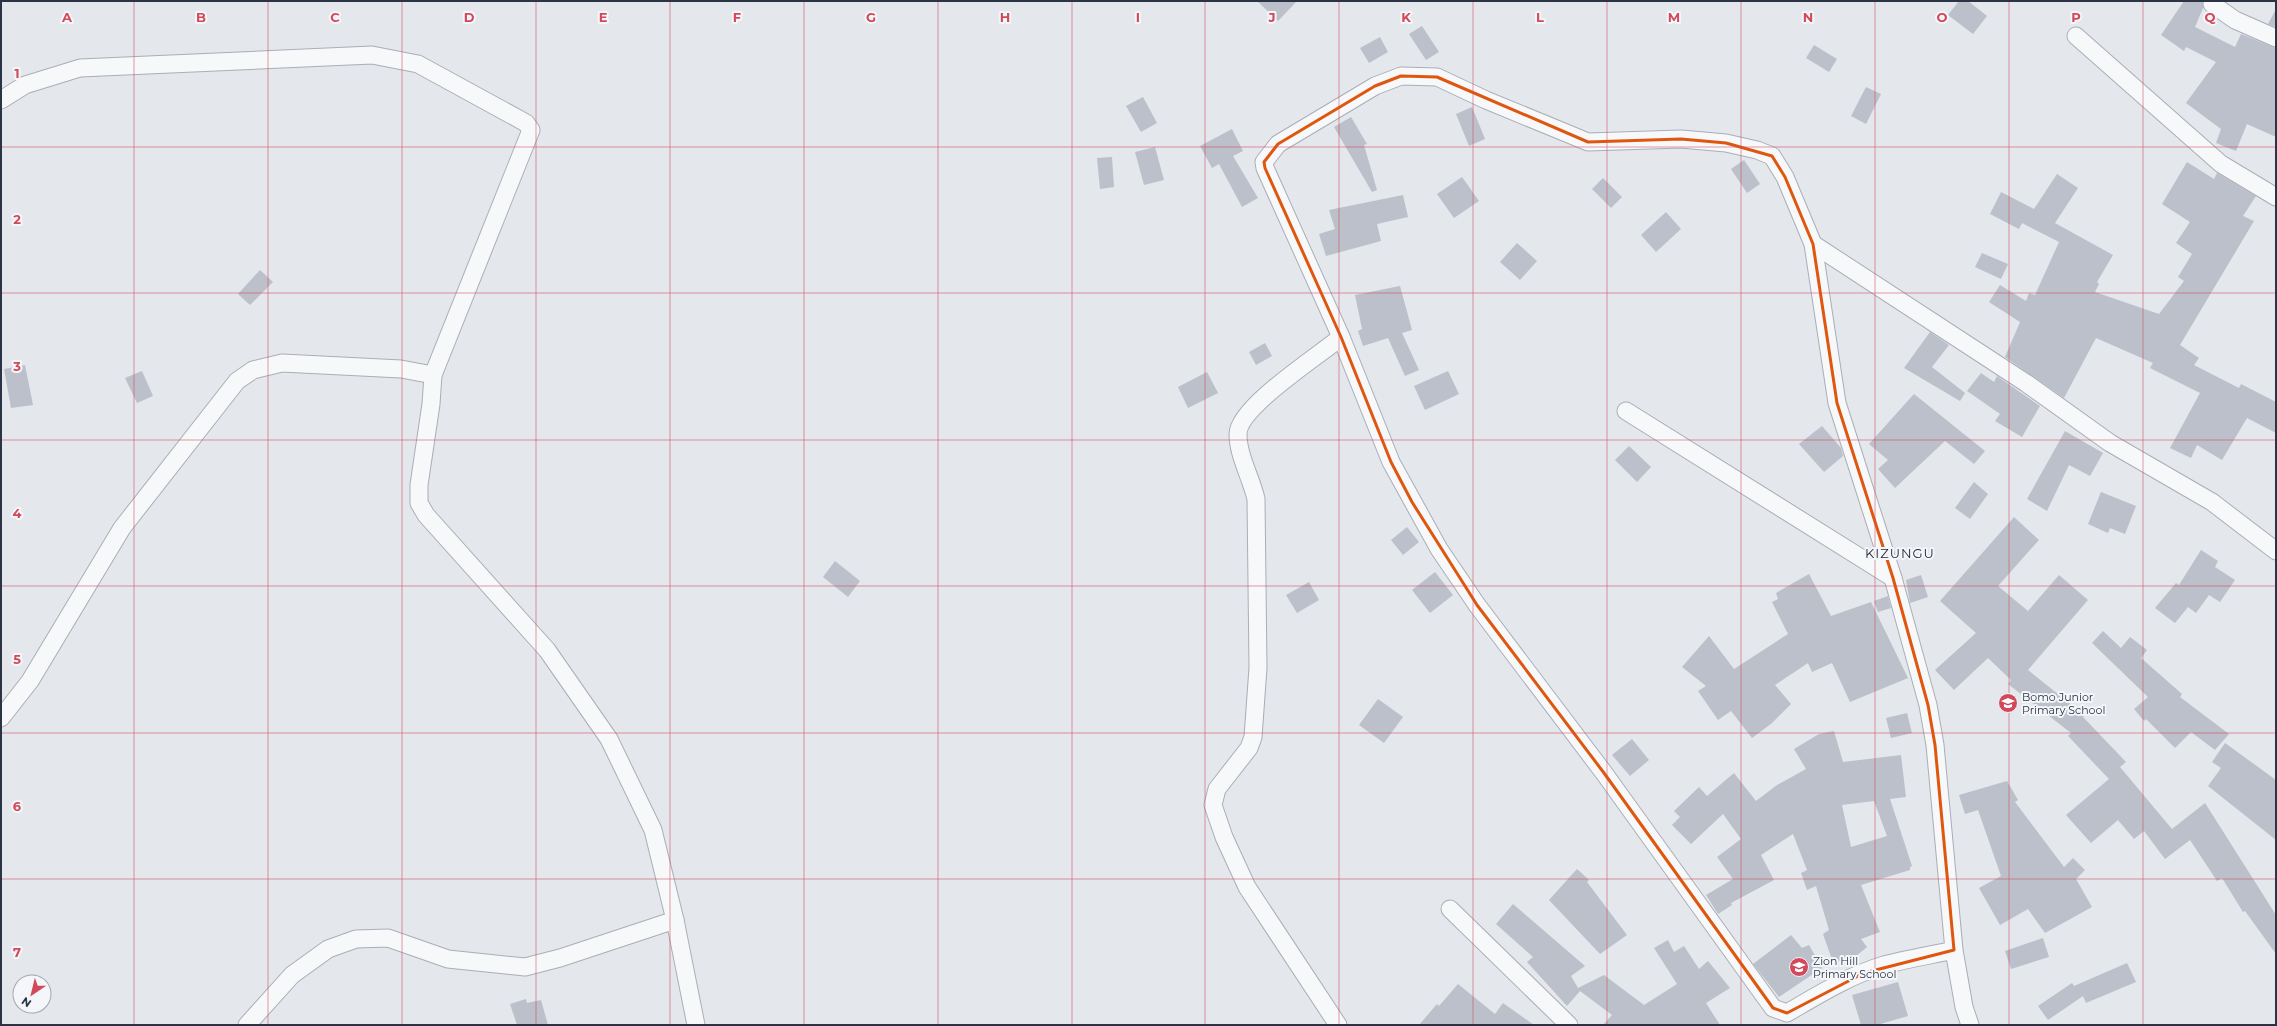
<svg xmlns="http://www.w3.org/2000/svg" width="2277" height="1026" font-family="Montserrat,sans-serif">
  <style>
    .building { fill: #bbc0ca; fill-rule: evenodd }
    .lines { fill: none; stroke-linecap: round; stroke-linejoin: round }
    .street-casing { stroke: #a9aeb7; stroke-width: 19 }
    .street { stroke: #f7f8fa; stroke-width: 17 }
    .marked { fill: none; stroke: #df570f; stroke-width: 3; stroke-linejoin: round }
    .grid { fill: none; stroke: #d1495b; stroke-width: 1; stroke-opacity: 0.55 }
    .labels { text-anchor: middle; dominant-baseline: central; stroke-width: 4; stroke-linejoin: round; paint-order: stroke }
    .poi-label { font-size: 11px; fill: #2b3445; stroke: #f4f6f9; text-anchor: start }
    .quarter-label { font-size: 13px; letter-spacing: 1px; fill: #1d2536; stroke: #f4f6f9 }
    .grid-label { font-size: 13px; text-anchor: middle; font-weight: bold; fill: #d1495b; stroke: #f4f6f9; stroke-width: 4; stroke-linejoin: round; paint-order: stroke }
  </style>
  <rect width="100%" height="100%" fill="#e4e7ec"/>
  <g class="building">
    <polygon points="1257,1 1297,1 1278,21"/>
    <polygon points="1959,1 1968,1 1987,16 1973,34 1948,15"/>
    <polygon points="2184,1 2203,1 2203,8 2195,27 2235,47 2241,34 2276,48 2276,137 2247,124 2236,151 2216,143 2221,129 2186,103 2216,62 2186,47 2184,51 2161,35"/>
    <polygon points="2276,9 2276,27 2268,24"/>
    <polygon points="1422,26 1439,52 1426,60 1409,34"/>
    <polygon points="1380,37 1388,52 1369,63 1360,48"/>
    <polygon points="1814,45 1837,59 1829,72 1806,58"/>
    <polygon points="1866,87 1881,94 1866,124 1851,116"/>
    <polygon points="1143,97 1157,123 1141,132 1126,106"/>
    <polygon points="1472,107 1485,139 1469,146 1456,114"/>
    <polygon points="1351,117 1367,144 1364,145 1377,190 1372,192 1334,127"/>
    <polygon points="1232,129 1243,151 1233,156 1258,198 1242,207 1219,164 1212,168 1200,146"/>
    <polygon points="1155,147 1164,180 1144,185 1135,152"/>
    <polygon points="1112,157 1114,187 1100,189 1097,158"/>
    <polygon points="1744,160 1760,184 1747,193 1731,169"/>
    <polygon points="2187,162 2214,179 2217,173 2256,196 2243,216 2254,221 2180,345 2199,358 2194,365 2239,388 2241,384 2276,402 2276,433 2247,418 2222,460 2197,445 2191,458 2170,448 2200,393 2150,368 2153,363 2096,338 2064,398 2005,357 2020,322 1989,302 2000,285 2026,301 2029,293 2035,295 2059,242 2022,223 2019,229 1990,214 2001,192 2034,209 2057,174 2078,188 2055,223 2113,255 2097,282 2099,284 2095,292 2159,314 2184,281 2178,277 2192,254 2176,243 2190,222 2162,204"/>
    <polygon points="1462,177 1479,201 1454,218 1437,194"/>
    <polygon points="1603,178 1622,197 1611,208 1592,189"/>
    <polygon points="1403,195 1408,217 1377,224 1381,241 1326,256 1319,234 1335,229 1329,210"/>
    <polygon points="1666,212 1681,229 1656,252 1641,235"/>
    <polygon points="1517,243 1537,261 1520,280 1500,262"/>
    <polygon points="1982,253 2008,264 2001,279 1975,267"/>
    <polygon points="260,270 273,282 250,305 238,294"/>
    <polygon points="1400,286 1412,330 1402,333 1419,370 1405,376 1388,338 1363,346 1358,331 1362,329 1355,295"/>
    <polygon points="1930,332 1949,345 1932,367 1965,393 1960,401 1904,368"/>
    <polygon points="1265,343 1272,356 1256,365 1249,352"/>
    <polygon points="25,365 33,405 11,408 4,369"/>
    <polygon points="142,371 153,396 137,403 125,378"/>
    <polygon points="1448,371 1459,394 1425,410 1414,386"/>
    <polygon points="1207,372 1218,393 1188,408 1178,387"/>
    <polygon points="1981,373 1994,382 1997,376 2040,406 2022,437 1995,421 2000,414 1967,391"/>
    <polygon points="1914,394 1985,451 1974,464 1945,441 1895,488 1878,469 1888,460 1869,444"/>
    <polygon points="1822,426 1841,448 1843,456 1824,472 1799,444"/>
    <polygon points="2065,431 2103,453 2090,476 2069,465 2047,511 2027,499"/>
    <polygon points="1629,446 1651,467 1637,482 1615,460"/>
    <polygon points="1974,482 1988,494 1970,519 1955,508"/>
    <polygon points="2101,492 2136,506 2125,534 2110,528 2108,533 2088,524"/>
    <polygon points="2014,517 2039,540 1998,586 2028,611 2059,575 2088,600 2028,670 2084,715 2083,717 2126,762 2120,767 2172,829 2205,803 2276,915 2276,954 2245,911 2243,912 2222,878 2217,881 2190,840 2165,859 2144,831 2134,839 2118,820 2091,843 2066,815 2109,779 2068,736 2071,733 2008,684 2011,680 1988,658 1954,690 1935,670 1976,633 1940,601"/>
    <polygon points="1407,527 1419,542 1403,555 1391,540"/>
    <polygon points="2201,550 2218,561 2215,567 2235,580 2220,602 2209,595 2196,613 2188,607 2175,623 2155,608 2176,583 2179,585"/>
    <polygon points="835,561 860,581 848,597 823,577"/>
    <polygon points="1435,572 1453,595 1430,613 1412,590"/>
    <polygon points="1809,574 1831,616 1871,602 1908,678 1850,702 1832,663 1812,672 1808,663 1775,685 1791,704 1772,723 1752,738 1731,711 1718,720 1698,691 1706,686 1682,667 1709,636 1734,669 1788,634 1772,602 1778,599 1776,593"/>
    <polygon points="1921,575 1928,597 1910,603 1906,580"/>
    <polygon points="1309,582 1319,600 1297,613 1286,595"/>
    <polygon points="1888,596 1891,608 1878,612 1874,601"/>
    <polygon points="2103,631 2121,648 2130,637 2147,650 2141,658 2182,694 2180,697 2229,734 2215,750 2191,732 2175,748 2146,719 2144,721 2134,709 2148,697 2092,643"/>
    <polygon points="1378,699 1403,717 1384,743 1359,725"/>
    <polygon points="1907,713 1912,733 1891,738 1886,718"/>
    <path d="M1834,731L1843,762L1901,755L1906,797L1890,799L1912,866L1910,867V870L1861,885L1880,932L1861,939L1867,947L1849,962L1845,957L1834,965L1823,934L1829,930L1816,886L1807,890L1801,873L1807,870L1793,834L1761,855L1774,880L1731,903L1732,905L1718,914L1706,895L1733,879L1717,857L1741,839L1723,814L1691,844L1672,825L1680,817L1674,811L1699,787L1707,796L1734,773L1756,801L1777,785L1806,769L1794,749L1819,734ZM1874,801L1887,836L1851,847L1842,805Z"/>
    <polygon points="1632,739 1649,760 1630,776 1612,755"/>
    <polygon points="2225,743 2276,780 2276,840 2208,786 2221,768 2212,762"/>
    <polygon points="2007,781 2018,800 2015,802 2064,867 2073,858 2085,870 2076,879 2092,907 2045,933 2028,909 2000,925 1979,888 2001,876 1978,810 1965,814 1959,795"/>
    <polygon points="1577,869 1589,880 1587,882 1627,935 1600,954 1549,900"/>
    <polygon points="1513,904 1585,966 1571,976 1578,988 1604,975 1644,1005 1677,984 1654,948 1668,940 1674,952 1684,946 1699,969 1708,961 1730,988 1706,1003 1720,1025 1603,1025 1612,1015 1580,991 1567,1006 1527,962 1533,957 1496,924"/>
    <polygon points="1791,935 1802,948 1809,945 1822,968 1779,997 1753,964"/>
    <polygon points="2043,938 2049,957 2011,969 2005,951"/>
    <polygon points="2127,963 2136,982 2086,1003 2083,996 2048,1020 2038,1006 2072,983 2074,986"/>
    <polygon points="1898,982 1908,1016 1877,1025 1861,1025 1852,995"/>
    <polygon points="1458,984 1495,1014 1503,1003 1534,1025 1419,1025 1437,1004 1439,1006"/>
    <polygon points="526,999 527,1003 541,1000 548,1025 517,1025 510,1004"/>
  </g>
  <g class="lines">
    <defs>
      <g id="street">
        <polyline points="2214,1 2212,4 2235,20 2276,38"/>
        <polyline points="2076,36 2221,164 2276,197"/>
        <polyline points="1,100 25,85 80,68 372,55 418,64 526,123 531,130 433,375"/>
        <polyline points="1813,244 2026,383 2110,443 2212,502 2276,551"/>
        <polyline points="1626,411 1893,578"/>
        <polyline points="1,718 30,681 122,528 237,381 253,370 282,363 401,369 433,375 431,404 419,485 419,503 426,515 547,650 609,739 653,830 675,920 696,1025"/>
        <polyline points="1450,909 1569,1025"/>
        <path d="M1954,950L1935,745L1928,705L1893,578L1837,403L1813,244L1785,177L1772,156L1757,150L1726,143L1681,139L1588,142L1486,100L1437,77L1401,76L1375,86L1278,144L1264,162L1265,168L1341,337L1391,462L1439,549L1477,605L1604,773L1773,1008L1787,1013C1818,995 1850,975 1884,965C1907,959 1931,955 1954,950L1964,1007L1970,1025"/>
        <polyline points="247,1025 292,975 328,949 356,939 388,938 448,959 525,967 560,958 675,920"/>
        <path d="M1338,1025L1247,887L1224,837L1213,805L1217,789L1249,748L1253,737L1258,668L1256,499C1251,477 1238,456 1238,434C1238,407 1320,355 1341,337"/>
      </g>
    </defs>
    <use href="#street" class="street-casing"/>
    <use href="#street" class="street"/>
  </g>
  <path class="marked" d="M1401,76L1437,77L1588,142L1681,139L1726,143L1772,156L1785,177L1813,244L1837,403L1893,578L1928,705L1935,745L1954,950L1864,973L1787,1013L1773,1008L1604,773L1477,605L1412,502L1391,462L1341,337L1265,168L1264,162L1278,144L1375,86Z"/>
  <path class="grid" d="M134,1V1025M268,1V1025M402,1V1025M536,1V1025M670,1V1025M804,1V1025M938,1V1025M1072,1V1025M1205,1V1025M1339,1V1025M1473,1V1025M1607,1V1025M1741,1V1025M1875,1V1025M2009,1V1025M2143,1V1025M1,147H2276M1,293H2276M1,440H2276M1,586H2276M1,733H2276M1,879H2276"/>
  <defs>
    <symbol id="school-disc" viewBox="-11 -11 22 22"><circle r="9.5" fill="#d1495b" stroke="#f4f6f9"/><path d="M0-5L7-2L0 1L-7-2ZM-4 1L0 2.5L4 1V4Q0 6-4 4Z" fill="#fff"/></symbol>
  </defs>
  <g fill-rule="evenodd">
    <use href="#school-disc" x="1997" y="692" width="22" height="22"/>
    <use href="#school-disc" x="1788" y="956" width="22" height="22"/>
  </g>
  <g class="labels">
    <g class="poi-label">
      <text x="2022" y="697">Bomo Junior<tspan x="2022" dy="13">Primary School</tspan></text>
      <text x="1813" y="961">Zion Hill<tspan x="1813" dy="13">Primary School</tspan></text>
    </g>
    <g class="quarter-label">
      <text x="1900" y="553">KIZUNGU</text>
    </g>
  </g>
  <g class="grid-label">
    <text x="67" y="22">A</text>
    <text x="201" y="22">B</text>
    <text x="335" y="22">C</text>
    <text x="469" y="22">D</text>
    <text x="603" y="22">E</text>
    <text x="737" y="22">F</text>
    <text x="871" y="22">G</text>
    <text x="1005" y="22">H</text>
    <text x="1138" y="22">I</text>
    <text x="1272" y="22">J</text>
    <text x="1406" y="22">K</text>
    <text x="1540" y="22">L</text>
    <text x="1674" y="22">M</text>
    <text x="1808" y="22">N</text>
    <text x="1942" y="22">O</text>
    <text x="2076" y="22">P</text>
    <text x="2210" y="22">Q</text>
    <text x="17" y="78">1</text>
    <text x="17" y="224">2</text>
    <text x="17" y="371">3</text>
    <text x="17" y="518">4</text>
    <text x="17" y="664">5</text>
    <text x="17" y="811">6</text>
    <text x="17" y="957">7</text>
  </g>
  <rect width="2277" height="1026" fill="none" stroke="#2b3445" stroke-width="4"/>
  <g transform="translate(32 994) rotate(215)"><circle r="19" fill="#f4f6f9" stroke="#a4a8b1"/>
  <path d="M0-3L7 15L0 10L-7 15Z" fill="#d1495b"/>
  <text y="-6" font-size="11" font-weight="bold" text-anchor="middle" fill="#2b3445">N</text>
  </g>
</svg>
